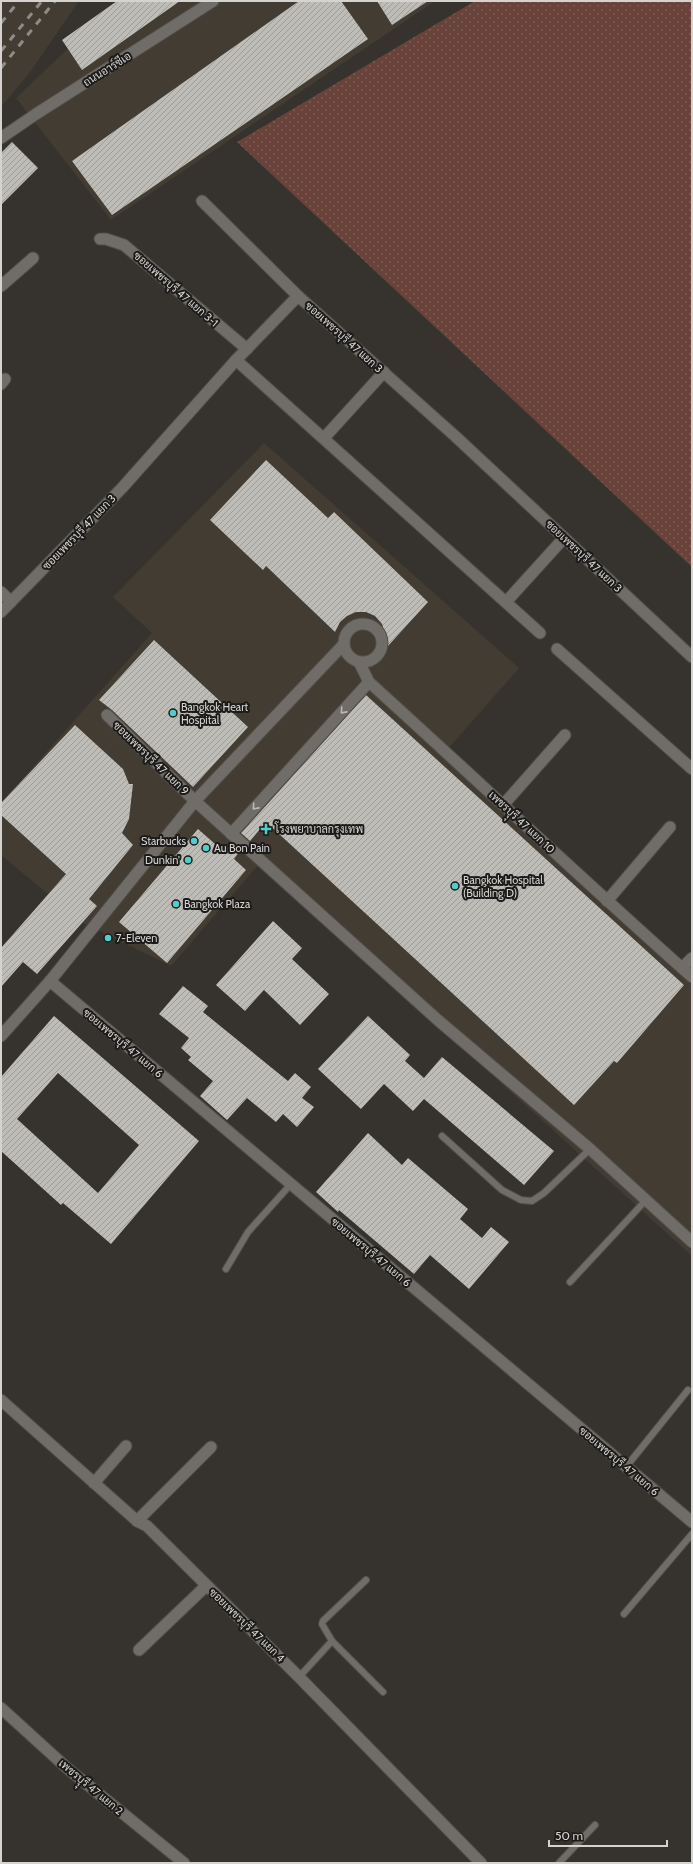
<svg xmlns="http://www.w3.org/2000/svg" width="693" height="1864" font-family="Cabin,Sarabun,sans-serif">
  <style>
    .built { fill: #433c32 }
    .grass { fill: url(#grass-dots) }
    .building { fill: url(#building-hatch); fill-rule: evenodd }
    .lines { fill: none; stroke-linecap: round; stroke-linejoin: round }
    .service-casing { stroke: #514f4b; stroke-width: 8 }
    .minor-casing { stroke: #514f4b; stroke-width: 13 }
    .service { stroke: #706c67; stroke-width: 6 }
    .minor { stroke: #706c67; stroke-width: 11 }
    .rail { stroke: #8e8c88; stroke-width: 3; stroke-dasharray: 7 7; stroke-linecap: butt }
    .oneway { stroke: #bbb9b6 }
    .poi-dot { fill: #52cdce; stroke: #1c1b19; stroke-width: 1.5 }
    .labels { text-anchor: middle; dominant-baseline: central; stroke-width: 4; stroke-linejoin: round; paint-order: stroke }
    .street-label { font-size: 11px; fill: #d4d3d0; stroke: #1c1b19 }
    .poi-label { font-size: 11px; fill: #d4d3d0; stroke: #1c1b19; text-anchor: start }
  </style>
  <defs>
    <pattern id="grass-dots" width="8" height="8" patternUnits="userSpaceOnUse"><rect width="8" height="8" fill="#694239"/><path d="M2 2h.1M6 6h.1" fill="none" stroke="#7e5c55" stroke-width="1.8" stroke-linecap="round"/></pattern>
    <pattern id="building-hatch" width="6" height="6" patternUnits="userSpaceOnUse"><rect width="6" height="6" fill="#bdbcb6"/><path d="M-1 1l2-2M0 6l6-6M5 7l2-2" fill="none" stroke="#9e9d98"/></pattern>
  </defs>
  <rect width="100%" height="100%" fill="#36332e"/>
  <g class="built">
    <polygon points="4,1 79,1 30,72 1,107 1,5"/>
    <polygon points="118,1 435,1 111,220 16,98"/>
    <polygon points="264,443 519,668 446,751 692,977 692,1256 259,864 171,966 83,923 1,855 1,803 152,633 113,597"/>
  </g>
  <polygon class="grass" points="475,1 692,1 692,567 237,142"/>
  <g class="building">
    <polygon points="117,1 180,1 82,70 62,40"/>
    <polygon points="299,1 341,1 368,39 112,215 72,161"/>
    <polygon points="377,1 428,1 392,25"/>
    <polygon points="12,142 38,168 1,205 1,153"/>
    <polygon points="266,460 328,518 334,512 428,602 388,646 382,624 375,616 366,612 356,612 347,616 340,622 335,632 266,566 263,570 210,520"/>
    <polygon points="154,640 248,727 193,787 112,710 99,700"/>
    <polygon points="366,695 684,985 617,1063 614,1061 574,1105 266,822 250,841 241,833"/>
    <polygon points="75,725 123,769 129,784 133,784 129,819 122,833 133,845 89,899 97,906 37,974 23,962 1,987 1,948 66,874 1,815 1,803"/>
    <polygon points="198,829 223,851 231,843 240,851 234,859 246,870 167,963 119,922"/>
    <polygon points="273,921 302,948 292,959 329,994 300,1025 264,990 245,1011 216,985"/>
    <polygon points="183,986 208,1006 203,1012 288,1081 295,1073 311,1087 302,1098 314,1107 297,1127 283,1114 276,1122 247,1098 227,1120 200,1096 213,1081 188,1060 191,1057 181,1048 189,1038 159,1014"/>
    <path d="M54,1016L199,1141L111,1244L63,1203L61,1205L1,1151V1077ZM58,1073L139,1145L98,1193L17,1119Z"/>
    <polygon points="368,1016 410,1055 405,1061 424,1078 442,1057 554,1151 524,1185 424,1099 413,1111 384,1084 361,1109 318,1069"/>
    <polygon points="368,1133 402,1165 408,1158 468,1209 460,1219 482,1238 491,1227 509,1242 469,1289 430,1255 414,1274 339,1210 338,1212 316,1192"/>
  </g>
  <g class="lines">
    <defs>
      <g id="service">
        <polyline points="442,1136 502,1190 521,1200 532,1201 544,1193 590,1149"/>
        <polyline points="226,1269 248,1232 291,1184"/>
        <polyline points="570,1282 646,1200"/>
        <polyline points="626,1467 688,1390"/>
        <polyline points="366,1580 323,1621 322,1624 332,1641 383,1692"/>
        <polyline points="624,1614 692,1534"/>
        <polyline points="299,1677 332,1641"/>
        <polyline points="559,1863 595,1825"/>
      </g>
      <g id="minor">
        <polyline points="1,138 36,114 213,1"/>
        <polyline points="202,201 298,296"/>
        <polyline points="100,239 106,239 124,245 247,349"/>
        <polyline points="1,286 33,258"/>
        <polyline points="236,360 540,633"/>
        <polyline points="1,384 5,379"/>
        <polyline points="324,438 384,372"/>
        <polyline points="1,592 11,602"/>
        <polyline points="506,602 564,538"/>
        <polyline points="1,612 122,488 236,360 298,296 455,436 692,657"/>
        <circle cx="363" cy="643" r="19"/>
        <polyline points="557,649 692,769"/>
        <path d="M359,662L369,682C477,780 583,880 692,977"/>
        <polyline points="107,715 195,801 439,1021 590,1149 692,1242"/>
        <polyline points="504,804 565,735"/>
        <polyline points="231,834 369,682"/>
        <polyline points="607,901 670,827"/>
        <polyline points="682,968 692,958"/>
        <polyline points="50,981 692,1522"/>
        <polyline points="1,1036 50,981 195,801 344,644"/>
        <polyline points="1,1400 137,1521 147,1526 299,1677 481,1863"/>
        <polyline points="94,1483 126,1446"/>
        <polyline points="137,1521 211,1447"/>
        <polyline points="139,1650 206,1586"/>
        <polyline points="1,1708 67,1768 184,1863"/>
      </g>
    </defs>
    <use href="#service" class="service-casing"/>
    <use href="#minor" class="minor-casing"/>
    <use href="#service" class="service"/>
    <use href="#minor" class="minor"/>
    <g class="rail">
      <polyline points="1,23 19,1"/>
      <polyline points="1,51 42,1"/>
      <polyline points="1,68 55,1"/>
    </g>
  </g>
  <defs><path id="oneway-chevron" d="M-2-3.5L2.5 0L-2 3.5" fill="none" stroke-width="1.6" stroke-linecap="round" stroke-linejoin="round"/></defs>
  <g class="oneway">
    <use href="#oneway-chevron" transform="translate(343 711) rotate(132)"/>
    <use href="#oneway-chevron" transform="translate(255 807) rotate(132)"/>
  </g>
  <g class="poi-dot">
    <circle cx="173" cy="713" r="4"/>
    <path d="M264 823h4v4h4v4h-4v4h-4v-4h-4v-4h4z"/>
    <circle cx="194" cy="841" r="4"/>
    <circle cx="206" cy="848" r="4"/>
    <circle cx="188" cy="860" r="4"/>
    <circle cx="455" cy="886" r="4"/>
    <circle cx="176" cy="904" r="4"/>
    <circle cx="108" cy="938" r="4"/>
  </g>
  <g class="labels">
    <g class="street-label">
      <text transform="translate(107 69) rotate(-32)">ถนนอาร์ซีเอ</text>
      <text transform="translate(176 289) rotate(41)">ซอยเพชรบุรี 47 แยก 3-1</text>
      <text transform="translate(344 337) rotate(42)">ซอยเพชรบุรี 47 แยก 3</text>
      <text transform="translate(79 532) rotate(-46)">ซอยเพชรบุรี 47 แยก 3</text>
      <text transform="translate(584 556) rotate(43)">ซอยเพชรบุรี 47 แยก 3</text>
      <text transform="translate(151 758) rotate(44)">ซอยเพชรบุรี 47 แยก 9</text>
      <text transform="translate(522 822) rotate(43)">เพชรบุุรี 47 แยก 10</text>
      <text transform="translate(123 1043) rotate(40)">ซอยเพชรบุรี 47 แยก 6</text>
      <text transform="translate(371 1252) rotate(40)">ซอยเพชรบุรี 47 แยก 6</text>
      <text transform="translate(619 1461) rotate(40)">ซอยเพชรบุรี 47 แยก 6</text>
      <text transform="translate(247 1625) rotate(44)">ซอยเพชรบุรี 47 แยก 4</text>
      <text transform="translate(91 1787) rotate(40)">เพชรบุุรี 47 แยก 2</text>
    </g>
    <g class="poi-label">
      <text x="181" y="707">Bangkok Heart<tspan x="181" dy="13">Hospital</tspan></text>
      <text x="275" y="829">โรงพยาบาลกรุงเทพ</text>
      <text x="186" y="841" text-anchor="end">Starbucks</text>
      <text x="214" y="848">Au Bon Pain</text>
      <text x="180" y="860" text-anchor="end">Dunkin'</text>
      <text x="463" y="880">Bangkok Hospital<tspan x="463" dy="13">(Building D)</tspan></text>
      <text x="184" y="904">Bangkok Plaza</text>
      <text x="116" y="938">7-Eleven</text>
    </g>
  </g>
  <rect width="693" height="1864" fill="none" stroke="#d4d3d0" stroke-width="4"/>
  <path d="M549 1840v6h118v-6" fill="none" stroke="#d4d3d0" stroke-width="2"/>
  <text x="555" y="1840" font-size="12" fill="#d4d3d0" stroke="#1c1b19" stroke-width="3" paint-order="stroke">50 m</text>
</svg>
